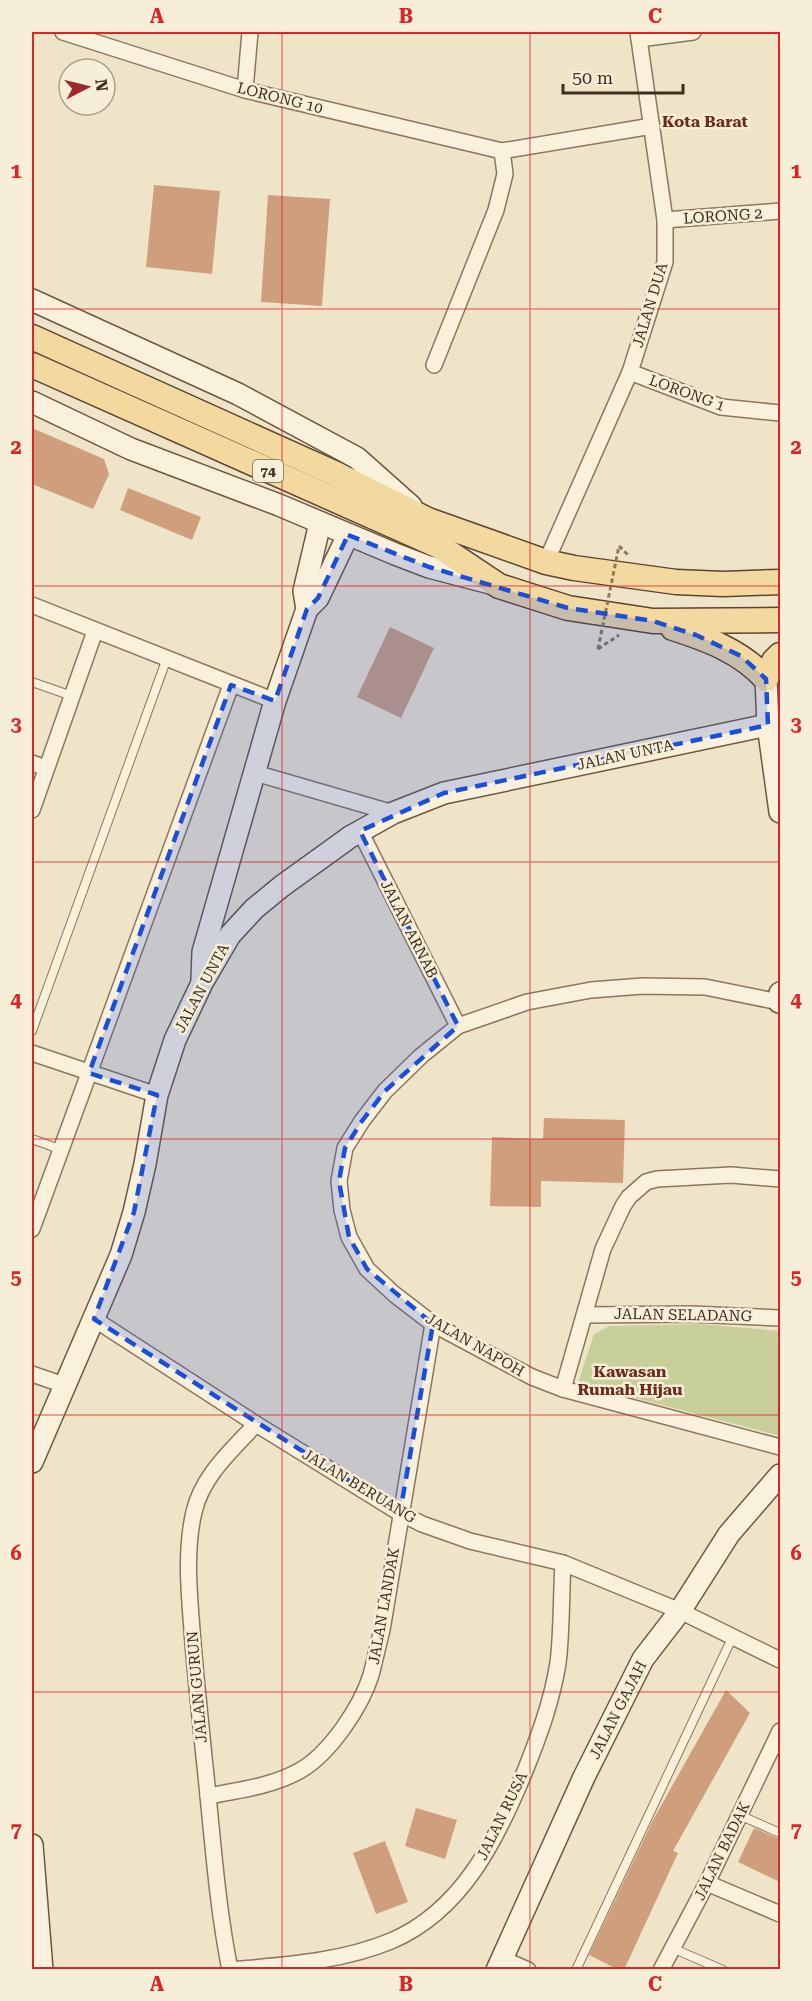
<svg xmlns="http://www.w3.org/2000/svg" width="812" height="2001" font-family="'Roboto Serif',serif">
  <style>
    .green { fill: #c9cf9b }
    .building { fill: #cf9f7d }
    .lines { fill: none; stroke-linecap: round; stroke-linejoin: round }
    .lane-casing { stroke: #8d765c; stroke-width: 10 }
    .street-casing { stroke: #8d765c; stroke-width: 18 }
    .secondary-casing { stroke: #6f573f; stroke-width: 24 }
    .primary-casing { stroke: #5b4430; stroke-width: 27 }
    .path { stroke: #8d765c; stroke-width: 3; stroke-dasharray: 4.5 3; stroke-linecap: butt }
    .lane { stroke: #faf1dc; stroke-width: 8 }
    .street { stroke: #faf1dc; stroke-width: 15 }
    .secondary { stroke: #faf1dc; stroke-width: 21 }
    .primary { stroke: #f3d9a0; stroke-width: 24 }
    .path-bridge { stroke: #8d765c; stroke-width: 3; stroke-dasharray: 4.5 3; stroke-linecap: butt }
    .marked { fill: #1d4ed8; fill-opacity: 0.2; stroke: #1d4ed8; stroke-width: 4.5; stroke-dasharray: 12 8; stroke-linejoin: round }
    .grid { fill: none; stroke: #d62828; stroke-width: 1.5; stroke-opacity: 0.55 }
    .labels { text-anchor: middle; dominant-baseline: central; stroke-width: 5; stroke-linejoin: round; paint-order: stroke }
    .shield { fill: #f7eed8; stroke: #756857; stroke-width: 1.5 }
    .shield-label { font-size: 14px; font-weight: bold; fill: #3d2e20 }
    .street-label { font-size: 15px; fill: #3d2e20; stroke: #f7eed8 }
    .neighbourhood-label { font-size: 16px; font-weight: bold; fill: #6b2e1e; stroke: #f7eed8 }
    .neatline { fill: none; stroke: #d62828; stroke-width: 2 }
    .grid-label { font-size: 20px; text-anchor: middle; font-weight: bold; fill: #d62828 }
  </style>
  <rect width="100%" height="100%" fill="#f0e4c8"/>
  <polygon class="green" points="700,1324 780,1331 780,1436 578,1383 594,1334 609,1326"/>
  <g class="building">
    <polygon points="154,185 220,191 212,274 146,267"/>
    <polygon points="268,195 330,199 322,306 261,302"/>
    <polygon points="32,428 104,459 109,474 93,509 32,484"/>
    <polygon points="128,488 201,517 192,540 120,510"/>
    <polygon points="390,627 434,648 401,718 357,697"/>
    <polygon points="544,1118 625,1120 623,1183 541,1181 541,1207 490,1206 492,1137 543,1139"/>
    <polygon points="726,1690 750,1713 673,1851 678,1853 624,1970 619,1970 589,1955 653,1820"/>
    <polygon points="416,1808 457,1820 445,1859 405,1846"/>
    <polygon points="754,1828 780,1839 780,1882 738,1862"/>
    <polygon points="385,1841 408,1902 376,1914 353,1853"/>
  </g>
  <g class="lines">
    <defs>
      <g id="lane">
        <polyline points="32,682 72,696"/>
        <polyline points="32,1031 167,658"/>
        <polyline points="32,1139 62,1150"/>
        <polyline points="739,1815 780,1833"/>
        <polyline points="672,1948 723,1970"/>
        <polyline points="576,1970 733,1636"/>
      </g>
      <g id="street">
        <polyline points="63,32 245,90 502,151 652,126"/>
        <polyline points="639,39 693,32"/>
        <polyline points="245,90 250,32"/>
        <polyline points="665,220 780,211"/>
        <polyline points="434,365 496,210 505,174 502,151"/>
        <polyline points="630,372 721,407 780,413"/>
        <polyline points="546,562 630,372 665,262 665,220 638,32"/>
        <polyline points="32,605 275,701"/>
        <polyline points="32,763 46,768"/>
        <polyline points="255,773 393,813"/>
        <polyline points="32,810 95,631"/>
        <polyline points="360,831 458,1026"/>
        <polyline points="779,1002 705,987 643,986 591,990 527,1002 458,1026 421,1056 385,1091 362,1121 345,1148 339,1181 342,1210 349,1237 367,1269 394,1294 433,1324 532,1377 563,1389 780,1447"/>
        <polyline points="32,1053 157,1095"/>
        <polyline points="32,1229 231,685"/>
        <polyline points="586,1315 691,1314 780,1318"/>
        <polyline points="94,1319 256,1424 400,1513 422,1524 470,1541 563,1563 680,1611 780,1660"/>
        <polyline points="32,1374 64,1385"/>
        <polyline points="563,1389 603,1249 623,1206 629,1197 646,1182 657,1179 731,1175 780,1179"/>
        <path d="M208,1796C239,1790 274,1786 301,1770C330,1753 361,1707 371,1675C375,1660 378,1645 382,1630L433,1324"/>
        <polyline points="707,1883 780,1914"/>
        <polyline points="501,1958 528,1970"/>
        <path d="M230,1970C216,1900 212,1828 204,1757C200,1715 195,1673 192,1630C189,1592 185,1550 194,1512C202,1476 232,1450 256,1424"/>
        <path d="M231,1970C285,1965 340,1962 391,1941C462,1911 497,1839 525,1771C539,1736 552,1701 558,1663C562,1631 561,1596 563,1563"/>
        <polyline points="661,1970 707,1883 780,1731"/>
      </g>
      <g id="secondary">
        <polyline points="32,300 238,394 357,458 411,506"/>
        <polyline points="32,402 131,449 279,505 395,554 429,567 490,583"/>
        <polyline points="307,609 304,591 320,523"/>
        <polyline points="766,679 768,725 780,812"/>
        <polyline points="202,979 203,952 275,701 307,609 318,598 348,535"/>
        <polyline points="780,993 779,1002 780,1002"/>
        <polyline points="32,1462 121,1255 134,1212 145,1164 157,1095 175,1040 202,983 230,935 254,909 282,886 350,837 393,813 444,793 768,725"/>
        <polyline points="32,1845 42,1970"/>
        <polyline points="497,1970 584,1777 643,1659 680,1611 729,1534 780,1475"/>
      </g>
      <g id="primary">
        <polyline points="32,337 336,474 428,520 546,562 574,568 676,582 723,584 780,582"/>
        <polyline points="32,365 439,546 499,586 568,608 653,621 780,620"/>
        <path d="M673,628C707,639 741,651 766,679L774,661L780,655"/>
      </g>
    </defs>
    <use href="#lane" class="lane-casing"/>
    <use href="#street" class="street-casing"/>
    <use href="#secondary" class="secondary-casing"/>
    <use href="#primary" class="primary-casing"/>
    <g class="path">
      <polyline points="619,546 629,556"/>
      <polyline points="598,649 619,635"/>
    </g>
    <use href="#lane" class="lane"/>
    <use href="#street" class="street"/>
    <use href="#secondary" class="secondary"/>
    <use href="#primary" class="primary"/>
    <polyline class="path-bridge" points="598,649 619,546"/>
  </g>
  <path class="marked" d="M348,535L429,567L568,608L653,621L696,635L741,656L766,679L768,725L444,793L360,831L458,1026L385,1091L362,1121L345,1148L339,1181L349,1237L367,1269L433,1324L400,1513L94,1319L134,1212L157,1095L89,1073L231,685L275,701L307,609L318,598Z"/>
  <path class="grid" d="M282,32V1970M530,32V1970M32,309H780M32,586H780M32,862H780M32,1139H780M32,1415H780M32,1692H780"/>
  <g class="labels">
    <rect class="shield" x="253" y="460" width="30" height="22" rx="4.5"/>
    <g class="shield-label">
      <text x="268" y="471">74</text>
    </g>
    <g class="street-label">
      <text transform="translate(280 98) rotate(14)">LORONG 10</text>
      <text transform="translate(723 216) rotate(-4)">LORONG 2</text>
      <text transform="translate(650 305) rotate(-73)">JALAN DUA</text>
      <text transform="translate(687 393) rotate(20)">LORONG 1</text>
      <text transform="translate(625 755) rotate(-12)">JALAN UNTA</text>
      <text transform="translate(409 929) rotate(63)">JALAN ARNAB</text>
      <text transform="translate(202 988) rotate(-62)">JALAN UNTA</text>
      <text transform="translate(683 1315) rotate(1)">JALAN SELADANG</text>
      <text transform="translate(475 1345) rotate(30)">JALAN NAPOH</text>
      <text transform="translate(359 1486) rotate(31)">JALAN BERUANG</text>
      <text transform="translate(384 1606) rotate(-80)">JALAN LANDAK</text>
      <text transform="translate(197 1687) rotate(-95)">JALAN GURUN</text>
      <text transform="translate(618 1710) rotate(-63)">JALAN GAJAH</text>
      <text transform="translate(502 1816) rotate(-64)">JALAN RUSA</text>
      <text transform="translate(722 1851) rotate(-64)">JALAN BADAK</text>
    </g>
    <g class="neighbourhood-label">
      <text x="705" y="121">Kota Barat</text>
      <text x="630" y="1371">Kawasan<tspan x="630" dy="18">Rumah Hijau</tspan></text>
    </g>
  </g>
  <rect width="812" height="2001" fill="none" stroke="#f7eed8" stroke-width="66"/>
  <g transform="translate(87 87) rotate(83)"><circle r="28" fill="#f7eed8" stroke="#ada18e" stroke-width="1.5"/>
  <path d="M0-4.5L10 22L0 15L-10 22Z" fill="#9e2a2b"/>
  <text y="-9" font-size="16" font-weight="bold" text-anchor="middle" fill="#3d2e20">N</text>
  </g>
  <path d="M563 84v9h120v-9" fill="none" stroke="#3d2e20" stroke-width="3"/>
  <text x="572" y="84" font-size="18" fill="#3d2e20" stroke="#f7eed8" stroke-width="4.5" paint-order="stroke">50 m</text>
  <rect x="33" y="33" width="746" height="1935" class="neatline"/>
  <g class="grid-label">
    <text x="157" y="23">A</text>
    <text x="406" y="23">B</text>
    <text x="655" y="23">C</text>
    <text x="16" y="178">1</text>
    <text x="796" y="178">1</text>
    <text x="16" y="454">2</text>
    <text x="796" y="454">2</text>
    <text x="16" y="731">3</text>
    <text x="796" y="731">3</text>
    <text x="16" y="1007">4</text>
    <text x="796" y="1007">4</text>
    <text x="16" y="1284">5</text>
    <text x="796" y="1284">5</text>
    <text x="16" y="1560">6</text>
    <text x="796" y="1560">6</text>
    <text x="16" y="1837">7</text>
    <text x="796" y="1837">7</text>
    <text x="157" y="1991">A</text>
    <text x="406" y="1991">B</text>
    <text x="655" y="1991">C</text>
  </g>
</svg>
